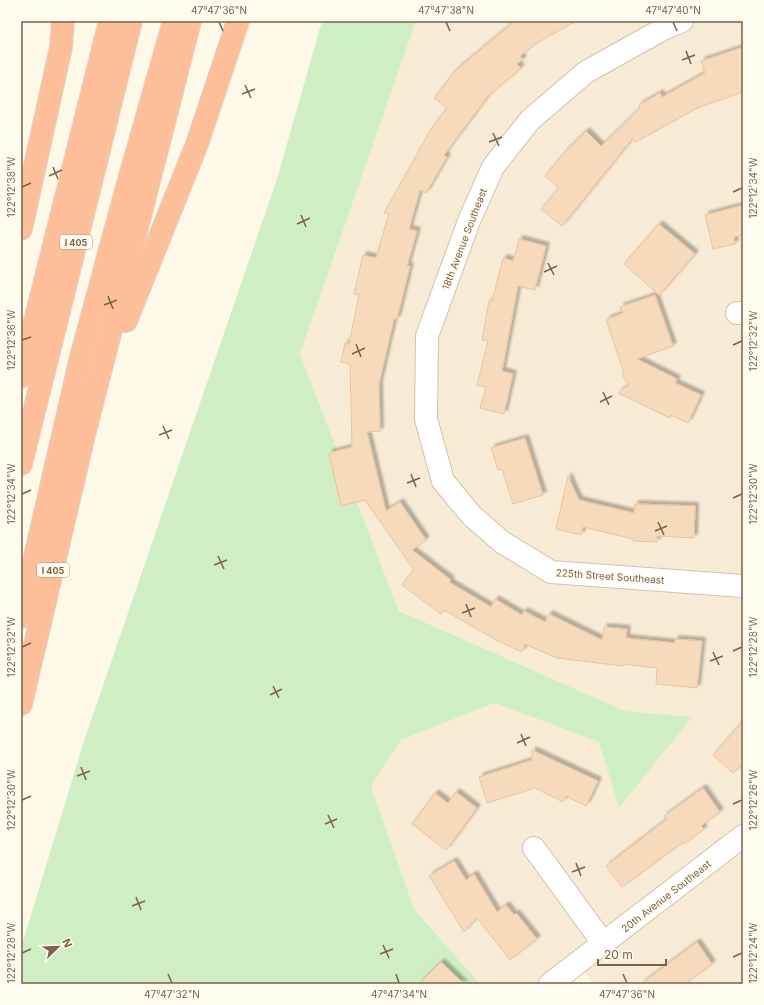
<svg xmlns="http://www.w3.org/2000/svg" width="764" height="1005" font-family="Inter,sans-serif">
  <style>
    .residential { fill: #f7ebd5 }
    .green { fill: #d0eec4 }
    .building { fill: #f6dabc; stroke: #eac39b; filter: url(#shadow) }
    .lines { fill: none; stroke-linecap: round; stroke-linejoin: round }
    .minor-casing { stroke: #d2c1ab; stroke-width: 24 }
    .highway-casing { stroke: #ddd6cf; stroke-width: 24 }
    .minor { stroke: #fff; stroke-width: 22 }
    .highway { stroke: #fdbf99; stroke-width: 22 }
    .ticks { fill: none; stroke: #7b6148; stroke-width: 1.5 }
    .labels { text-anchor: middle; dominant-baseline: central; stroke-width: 3; stroke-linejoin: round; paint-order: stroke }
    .shield { fill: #fffbef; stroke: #a38f7a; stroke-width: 1 }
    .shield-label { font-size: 9px; font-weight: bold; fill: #7b6148 }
    .street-label { font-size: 10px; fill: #7b6148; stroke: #fffbef }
    .neatline { fill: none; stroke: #7b6148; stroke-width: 1.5 }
    .ticks-label { font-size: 10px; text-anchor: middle; fill: #7b6148 }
  </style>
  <defs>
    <filter id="shadow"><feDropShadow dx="3.5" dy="-3.5" stdDeviation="1" flood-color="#0004"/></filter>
  </defs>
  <rect width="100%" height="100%" fill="#fef8e7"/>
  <polygon class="residential" points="416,21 743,21 743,984 592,984 579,963 550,984 480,984 414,909 371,786 401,740 495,703 599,742 619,807 691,717 625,711 399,611 300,354"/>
  <polygon class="green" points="322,21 416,21 300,354 399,611 625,711 692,717 619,808 599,742 495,703 401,740 371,786 414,909 480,984 21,984 21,948 84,741 277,179"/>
  <g class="building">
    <polygon points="515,21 576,21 535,44 520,56 523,59 517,64 521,68 488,96 444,155 447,157 426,193 420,190 409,229 417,231 407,266 410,266 397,319 394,319 379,384 380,431 367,432 386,511 400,502 426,540 412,550 451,580 449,582 491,607 495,599 522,615 524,611 545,622 549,614 602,640 604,627 627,629 626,638 675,643 675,639 702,641 697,688 656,684 657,668 623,664 622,666 557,658 525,644 522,652 496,640 444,610 441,614 402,585 414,570 365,500 341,506 329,453 352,447 350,364 341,362 345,343 349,344 359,295 354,294 363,255 376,258 389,213 384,213 431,129 447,108 434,98 455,71"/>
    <polygon points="743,47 743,92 697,108 636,142 632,139 562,226 541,209 559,188 545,176 564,153 586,131 601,146 640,108 639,105 660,93 662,97 705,73 701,61"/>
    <polygon points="743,205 743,235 734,237 735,244 713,249 705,215"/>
    <polygon points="659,224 695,254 659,295 624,264"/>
    <polygon points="519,239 546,246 535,290 518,286 502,371 513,374 504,414 480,408 486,387 477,385 488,341 482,340 489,301 492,302 503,258 513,261"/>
    <polygon points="655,295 673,346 637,359 677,379 675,383 701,395 688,423 671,415 670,418 618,393 629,385 622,375 624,373 606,320 623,313 620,307"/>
    <polygon points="525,438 543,495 513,504 502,469 498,470 491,448"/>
    <polygon points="568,476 579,500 634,513 635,504 695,506 694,538 657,536 657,542 633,541 633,539 583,527 581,535 556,529"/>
    <polygon points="743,721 743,762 733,773 713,755"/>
    <polygon points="532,750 598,781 586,806 566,796 563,802 535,788 487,803 479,777 532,760"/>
    <polygon points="703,788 720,812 701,826 704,829 684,844 683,842 622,887 606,866 667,819 664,816"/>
    <polygon points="456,792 477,808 446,850 412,824 435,793 448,803"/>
    <polygon points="454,861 466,880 474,874 497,912 506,905 514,915 516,913 537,939 510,960 477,918 464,932 429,876"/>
    <polygon points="697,942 712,964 685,984 641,984"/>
    <polygon points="441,962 464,984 419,984"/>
  </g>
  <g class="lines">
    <defs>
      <g id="minor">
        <polyline points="682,21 665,28 586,72 530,120 493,167 469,221 427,336 426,419 443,481 472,516 502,542 551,572 743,586"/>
        <polyline points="737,313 743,313"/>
        <polyline points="534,848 603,943"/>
        <polyline points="550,984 743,836"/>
      </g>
      <g id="highway">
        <polyline points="21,229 61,47 63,21"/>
        <polyline points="126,321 197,144 238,21"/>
        <polyline points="21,377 110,21"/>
        <polyline points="21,464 131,21"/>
        <polyline points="21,617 81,357 127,187 174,21"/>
        <polyline points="21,704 84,435 190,21"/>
      </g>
    </defs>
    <use href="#minor" class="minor-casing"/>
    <use href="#highway" class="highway-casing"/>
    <use href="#minor" class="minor"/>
    <use href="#highway" class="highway"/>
  </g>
  <path class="ticks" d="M219,22L223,31M446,22L450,31M673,22L677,31M686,51L691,64M682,60L695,55M245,85L251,98M242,94L255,89M493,133L499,146M489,142L502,137M53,167L58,179M49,176L62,170M22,187L31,183M733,192L742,188M301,215L306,227M297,224L310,218M548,263L554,275M544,272L557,266M108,296L113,309M104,305L117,300M22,340L31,337M356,344L361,357M733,345L742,341M352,354L365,348M603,392L609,405M600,402L612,396M163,426L169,439M159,435L172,430M411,474L416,487M407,483L420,478M22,494L31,490M733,498L742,494M658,522L664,535M655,531L667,526M218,556L224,569M214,565L227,560M466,604L471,617M462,613L475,608M22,647L31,643M733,651L742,647M713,652L719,665M710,661L723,656M273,686L279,698M270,695L282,689M521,734L526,746M517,743L530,737M81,767L86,780M77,776L90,771M22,800L31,796M733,804L742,800M328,815L334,828M325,824L337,819M576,863L581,876M572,872L585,867M136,897L141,910M132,906L145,901M383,945L389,958M22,953L31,949M380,954L393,949M733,957L742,953M168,974L172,983M396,974L399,983M623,974L627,983"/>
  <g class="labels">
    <g class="shield">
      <rect x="60" y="235" width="32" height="14" rx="3"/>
      <rect x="37" y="563" width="32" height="14" rx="3"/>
    </g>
    <g class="shield-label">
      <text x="76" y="242">I 405</text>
      <text x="53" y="570">I 405</text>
    </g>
    <g class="street-label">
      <text transform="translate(464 239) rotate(-69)">18th Avenue Southeast</text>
      <text transform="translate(610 576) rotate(4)">225th Street Southeast</text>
      <text transform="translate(666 896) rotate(-38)">20th Avenue Southeast</text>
    </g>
  </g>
  <rect width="764" height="1005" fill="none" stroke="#fffbef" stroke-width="44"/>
  <g transform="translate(58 947) rotate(67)" stroke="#fffbef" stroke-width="3" paint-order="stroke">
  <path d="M0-3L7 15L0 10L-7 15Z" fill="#7b6148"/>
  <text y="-6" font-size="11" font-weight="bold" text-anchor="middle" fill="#7b6148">N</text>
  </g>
  <path d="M598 959v6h68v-6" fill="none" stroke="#7b6148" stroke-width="2"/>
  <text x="604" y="959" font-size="12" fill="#7b6148" stroke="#fffbef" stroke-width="3" paint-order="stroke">20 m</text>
  <rect x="22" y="22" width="720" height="961" class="neatline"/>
  <g class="ticks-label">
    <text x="219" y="14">47°47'36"N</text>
    <text x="446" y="14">47°47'38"N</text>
    <text x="673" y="14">47°47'40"N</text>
    <text transform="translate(11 187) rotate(-90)" y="4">122°12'38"W</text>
    <text transform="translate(753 188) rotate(-90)" y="4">122°12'34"W</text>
    <text transform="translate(11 340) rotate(-90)" y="4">122°12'36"W</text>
    <text transform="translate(753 341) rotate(-90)" y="4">122°12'32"W</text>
    <text transform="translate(11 494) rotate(-90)" y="4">122°12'34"W</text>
    <text transform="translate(753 494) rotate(-90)" y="4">122°12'30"W</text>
    <text transform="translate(11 647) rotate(-90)" y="4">122°12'32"W</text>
    <text transform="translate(753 647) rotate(-90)" y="4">122°12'28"W</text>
    <text transform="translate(11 800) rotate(-90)" y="4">122°12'30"W</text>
    <text transform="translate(753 800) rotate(-90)" y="4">122°12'26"W</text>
    <text transform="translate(11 953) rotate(-90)" y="4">122°12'28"W</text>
    <text transform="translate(753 953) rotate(-90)" y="4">122°12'24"W</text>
    <text x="172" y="998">47°47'32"N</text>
    <text x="399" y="998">47°47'34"N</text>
    <text x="627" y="998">47°47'36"N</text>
  </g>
</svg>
